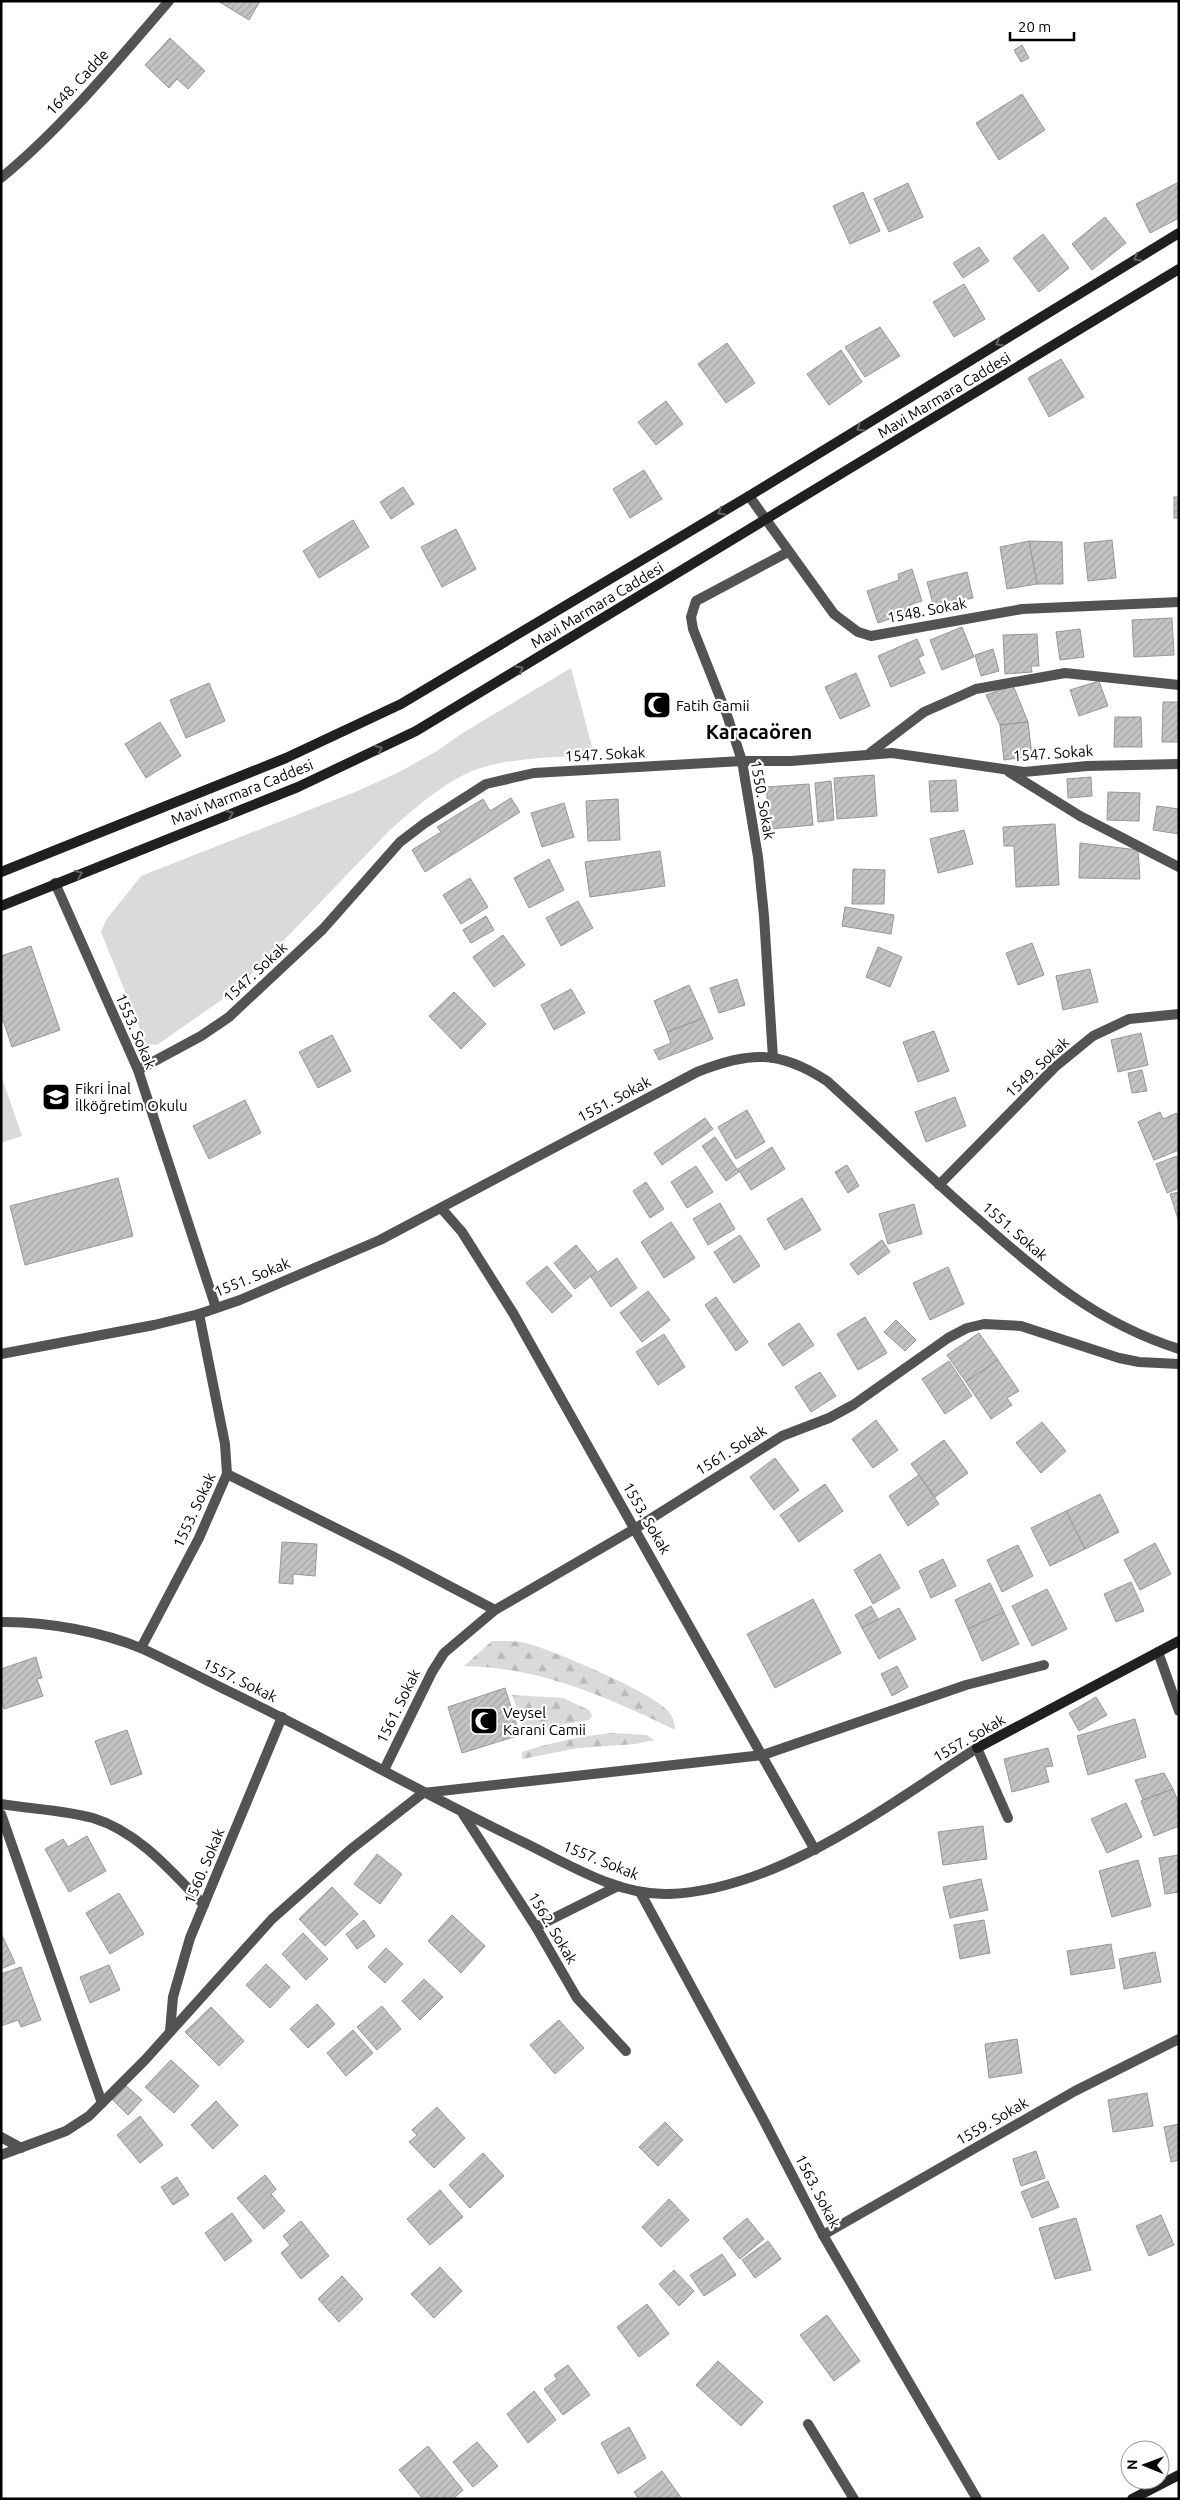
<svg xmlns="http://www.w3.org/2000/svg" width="1180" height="2500" font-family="Ubuntu,sans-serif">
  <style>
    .forest { fill: url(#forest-firs) }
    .park { fill: #dadada }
    .building { fill: url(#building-hatch); stroke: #979797 }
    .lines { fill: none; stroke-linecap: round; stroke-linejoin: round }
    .street { stroke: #535353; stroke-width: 10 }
    .secondary { stroke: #202020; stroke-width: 10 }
    .oneway { stroke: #636363 }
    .labels { text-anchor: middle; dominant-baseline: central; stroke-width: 4.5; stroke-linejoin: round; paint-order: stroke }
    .street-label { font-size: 15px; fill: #000; stroke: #fff }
    .poi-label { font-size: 15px; fill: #000; stroke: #fff; text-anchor: start }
    .district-label { font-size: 20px; font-weight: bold; fill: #000; stroke: #fff }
  </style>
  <defs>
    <pattern id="forest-firs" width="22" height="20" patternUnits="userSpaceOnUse" patternTransform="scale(1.25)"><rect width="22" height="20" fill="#dadada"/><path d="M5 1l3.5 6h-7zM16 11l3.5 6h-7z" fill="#b9b9b9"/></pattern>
    <pattern id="building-hatch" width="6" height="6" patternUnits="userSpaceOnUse" patternTransform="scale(1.25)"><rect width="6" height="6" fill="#c3c3c3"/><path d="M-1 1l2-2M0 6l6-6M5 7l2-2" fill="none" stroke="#a6a6a6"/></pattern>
  </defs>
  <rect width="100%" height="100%" fill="#fff"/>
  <g class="forest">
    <path d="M492,1641C504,1641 518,1640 530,1644C558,1653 653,1692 669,1712C673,1717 675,1723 675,1730C609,1698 540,1667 464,1666Z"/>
    <polygon points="512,1695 563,1698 589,1710 592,1715 589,1720 566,1724 526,1735"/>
    <path d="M613,1733L647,1735L654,1740L636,1744L578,1748L522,1759V1752C552,1742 581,1736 613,1733Z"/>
  </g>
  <g class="park">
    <path d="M571,668L594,754C556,758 507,757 472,771C443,783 413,810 390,830L237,989L157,1045L146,1044L101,932L106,920L141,876L360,790L399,772L437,751L461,734Z"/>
    <polygon points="1,1075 22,1136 1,1143"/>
  </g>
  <g class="building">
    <polygon points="218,1 260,1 249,20"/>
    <polygon points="170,38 205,71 188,89 177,79 169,88 145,65"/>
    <polygon points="1022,45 1029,58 1021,62 1014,50"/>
    <polygon points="1022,94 1045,130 999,160 976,123"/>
    <polygon points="1179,182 1179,218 1150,233 1136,204"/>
    <polygon points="908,183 923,217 889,232 874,199"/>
    <polygon points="863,192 880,231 850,244 833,206"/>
    <polygon points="1105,217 1126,243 1092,270 1072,244"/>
    <polygon points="1043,234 1069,268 1039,292 1013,258"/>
    <polygon points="979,247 989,261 963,278 953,263"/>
    <polygon points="964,284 985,319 954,337 933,302"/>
    <polygon points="880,327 900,356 865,377 845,347"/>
    <polygon points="727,343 755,383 726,403 698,364"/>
    <polygon points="841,350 862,382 829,405 807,374"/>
    <polygon points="1061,359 1084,397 1049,417 1028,378"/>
    <polygon points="666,401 683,424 656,445 638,422"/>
    <polygon points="644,470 662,499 630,518 613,489"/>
    <polygon points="403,487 414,504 391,519 380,502"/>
    <rect x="1174" y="497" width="5" height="21"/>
    <polygon points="353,520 369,547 319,578 303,551"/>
    <polygon points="456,529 476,569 442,587 421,547"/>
    <polygon points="1112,540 1116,578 1088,581 1084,543"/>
    <polygon points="1029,541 1062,542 1063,584 1037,584"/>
    <polygon points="1029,541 1037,584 1007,589 1000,547"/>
    <polygon points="912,569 922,601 910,605 912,611 878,623 867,591 899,580 898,574"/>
    <polygon points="967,572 973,598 934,608 927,582"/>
    <polygon points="1172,618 1174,655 1134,657 1132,620"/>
    <polygon points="962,627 974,657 942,670 930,640"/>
    <polygon points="1080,629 1084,657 1060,660 1056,632"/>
    <polygon points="1037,634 1039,666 1031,666 1032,672 1005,674 1003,635"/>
    <polygon points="917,639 924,655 918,658 925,673 891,687 878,656"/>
    <polygon points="993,649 999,671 981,676 975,655"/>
    <polygon points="856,673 870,706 840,719 825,687"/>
    <polygon points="1099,681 1108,706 1079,716 1070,690"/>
    <polygon points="209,683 225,721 186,738 170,700"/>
    <polygon points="1013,685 1028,722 1000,725 986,695"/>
    <polygon points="1163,702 1179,702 1179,742 1162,742"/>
    <polygon points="1115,717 1141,717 1142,747 1114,747"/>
    <polygon points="160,722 181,756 146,778 125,744"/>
    <polygon points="1028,722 1032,756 1004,760 1000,725"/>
    <polygon points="874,775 877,816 837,819 834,778"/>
    <polygon points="1091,777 1092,796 1068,798 1067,779"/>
    <polygon points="956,780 958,811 931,812 929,781"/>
    <polygon points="831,781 834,820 818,822 815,783"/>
    <polygon points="809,784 813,825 770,829 766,787"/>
    <polygon points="1108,792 1140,793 1139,821 1107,820"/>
    <polygon points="511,798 520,812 425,872 412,850 441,832 437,827 483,799 490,811"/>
    <polygon points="618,799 620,840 588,841 586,801"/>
    <polygon points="564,803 574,837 542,847 531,813"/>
    <polygon points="1157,806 1179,809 1179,834 1153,830"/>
    <polygon points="1055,824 1059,885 1016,887 1014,846 1004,846 1003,827"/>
    <polygon points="964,830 973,864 938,873 930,839"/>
    <polygon points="1080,843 1138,850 1140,879 1079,878"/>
    <polygon points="660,851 665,886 590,897 585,862"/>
    <polygon points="549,859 564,890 529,908 514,878"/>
    <polygon points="853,869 885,870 884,904 852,904"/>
    <polygon points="470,878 488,907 461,924 443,895"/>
    <polygon points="578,901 593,928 561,946 546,918"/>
    <polygon points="845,907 894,915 891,934 842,926"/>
    <polygon points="486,916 494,930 471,943 463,930"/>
    <polygon points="503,935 525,965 494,987 473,957"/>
    <polygon points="1032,943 1044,975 1018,985 1006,953"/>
    <polygon points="31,946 60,1030 12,1047 1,1014 1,956"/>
    <polygon points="878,947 902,957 890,987 866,977"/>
    <polygon points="1090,969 1098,1002 1063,1010 1056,976"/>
    <polygon points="737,979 745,1005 719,1013 710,988"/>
    <polygon points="689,985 704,1018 667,1032 654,1001"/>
    <polygon points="571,989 585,1013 554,1030 541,1005"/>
    <polygon points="454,992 486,1024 461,1049 429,1016"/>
    <polygon points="704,1018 713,1039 659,1060 654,1050 671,1043 667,1032"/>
    <polygon points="934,1031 949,1071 918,1082 903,1042"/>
    <polygon points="1141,1033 1148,1065 1118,1072 1111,1040"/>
    <polygon points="332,1035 351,1071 318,1088 299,1052"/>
    <polygon points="1142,1070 1147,1091 1132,1093 1128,1073"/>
    <polygon points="955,1097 966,1126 926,1142 915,1112"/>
    <polygon points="245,1100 261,1133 209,1159 193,1126"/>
    <polygon points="747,1110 765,1142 736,1159 718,1127"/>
    <polygon points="1160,1112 1163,1119 1177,1113 1179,1150 1154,1160 1138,1122"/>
    <polygon points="705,1118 713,1129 662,1165 654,1153"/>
    <polygon points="715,1137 739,1172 726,1181 702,1146"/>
    <polygon points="772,1147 785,1169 751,1190 738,1169"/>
    <polygon points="1177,1156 1179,1188 1167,1193 1156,1164"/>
    <polygon points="847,1165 859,1186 848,1193 835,1172"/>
    <polygon points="696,1166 713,1192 687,1208 671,1182"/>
    <polygon points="118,1178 133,1236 25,1265 10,1206"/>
    <polygon points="646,1182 664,1209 650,1218 633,1191"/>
    <polygon points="1179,1192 1179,1222 1170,1194"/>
    <polygon points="802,1198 821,1230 785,1250 767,1219"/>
    <polygon points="720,1203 735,1229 708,1245 693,1219"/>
    <polygon points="914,1204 922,1234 888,1244 879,1214"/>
    <polygon points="671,1222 695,1258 664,1278 641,1242"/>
    <polygon points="740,1235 760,1266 734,1283 714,1252"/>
    <polygon points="882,1240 890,1252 858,1275 850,1264"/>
    <polygon points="576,1245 597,1271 575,1289 554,1263"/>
    <polygon points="617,1258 637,1288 611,1307 591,1277"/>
    <polygon points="547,1266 572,1296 552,1313 526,1283"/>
    <polygon points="948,1267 964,1304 930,1320 913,1283"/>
    <polygon points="648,1291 670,1320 642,1342 620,1313"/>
    <polygon points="716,1297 748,1342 736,1351 705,1305"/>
    <polygon points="865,1317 887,1353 858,1370 837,1334"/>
    <polygon points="896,1320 916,1340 905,1351 884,1332"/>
    <polygon points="799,1323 814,1345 783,1366 768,1344"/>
    <polygon points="979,1333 998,1360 966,1382 947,1355"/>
    <polygon points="664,1334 685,1367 658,1385 636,1352"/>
    <polygon points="998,1360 1019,1391 1007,1398 1012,1405 991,1419 966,1382"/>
    <polygon points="949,1361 972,1396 945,1414 922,1379"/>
    <polygon points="820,1372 836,1396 811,1412 795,1387"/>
    <polygon points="876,1420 898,1450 873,1468 852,1439"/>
    <polygon points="1042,1422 1066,1451 1041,1473 1016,1443"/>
    <polygon points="944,1440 968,1473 935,1497 911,1464"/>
    <polygon points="775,1458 799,1490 774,1510 750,1477"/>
    <polygon points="919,1475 939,1504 908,1526 889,1496"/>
    <polygon points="825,1484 843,1511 799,1542 780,1515"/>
    <polygon points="1100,1494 1119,1532 1085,1549 1066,1511"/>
    <polygon points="1066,1511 1085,1549 1050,1566 1031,1528"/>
    <polygon points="282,1542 317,1544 315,1576 293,1574 293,1584 279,1583"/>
    <polygon points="1155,1543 1171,1574 1140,1590 1124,1560"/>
    <polygon points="1018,1545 1033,1576 1002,1592 987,1560"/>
    <polygon points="880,1554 900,1588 873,1604 854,1570"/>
    <polygon points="943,1559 956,1586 931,1598 919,1571"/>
    <polygon points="1131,1582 1144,1611 1116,1622 1104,1594"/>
    <polygon points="990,1583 1004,1612 968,1629 955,1600"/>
    <polygon points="1047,1589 1067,1629 1032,1646 1012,1606"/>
    <polygon points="813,1599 841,1653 775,1688 747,1634"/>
    <polygon points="871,1606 878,1619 862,1628 855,1615"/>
    <polygon points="899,1608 916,1639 879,1659 862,1628"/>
    <polygon points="1004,1612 1019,1644 982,1661 968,1629"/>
    <polygon points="36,1657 42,1678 37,1679 43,1696 4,1709 1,1699 1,1669"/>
    <polygon points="897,1666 908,1687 892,1696 881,1674"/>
    <polygon points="505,1688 520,1735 462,1753 448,1707"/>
    <polygon points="1096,1697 1107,1715 1079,1731 1069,1713"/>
    <polygon points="1135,1719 1146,1757 1088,1775 1077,1736"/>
    <polygon points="127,1730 142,1774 111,1785 95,1741"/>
    <polygon points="1048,1748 1053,1766 1045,1767 1049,1782 1012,1792 1004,1759"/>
    <polygon points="1164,1773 1173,1789 1143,1800 1135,1780"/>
    <polygon points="1173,1789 1179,1804 1179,1826 1154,1836 1141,1801"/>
    <polygon points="1126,1803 1142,1837 1107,1853 1091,1819"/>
    <polygon points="983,1826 987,1859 943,1865 938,1832"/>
    <polygon points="87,1836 106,1871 69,1892 45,1849 63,1839 68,1847"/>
    <polygon points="377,1854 402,1874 380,1904 354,1884"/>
    <polygon points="1179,1855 1179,1892 1165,1894 1159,1858"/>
    <polygon points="1138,1860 1151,1906 1112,1917 1099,1871"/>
    <polygon points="981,1879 988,1910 950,1918 943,1887"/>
    <polygon points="332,1887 358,1914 325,1946 299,1919"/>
    <polygon points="119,1893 144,1934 110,1954 86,1913"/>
    <polygon points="452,1915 485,1946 461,1973 428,1941"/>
    <polygon points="364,1920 375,1936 357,1949 346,1934"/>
    <polygon points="984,1920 990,1953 960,1959 954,1925"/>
    <polygon points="1,1933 15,1963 1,1969"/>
    <polygon points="303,1933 328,1959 306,1980 282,1954"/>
    <polygon points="1111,1944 1115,1968 1071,1975 1067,1951"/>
    <polygon points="386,1948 403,1964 385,1983 368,1967"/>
    <polygon points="1155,1952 1161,1982 1124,1989 1119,1959"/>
    <polygon points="266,1964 290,1987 270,2008 246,1985"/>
    <polygon points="109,1965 120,1990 90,2003 80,1977"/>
    <polygon points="21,1967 41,2020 21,2027 18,2020 1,2026 1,1974"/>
    <polygon points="424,1979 443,1997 420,2020 402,2001"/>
    <polygon points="317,2004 335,2024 308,2048 290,2029"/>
    <polygon points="382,2006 401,2029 377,2050 357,2027"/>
    <polygon points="211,2007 244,2041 219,2066 185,2032"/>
    <polygon points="559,2020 584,2048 555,2074 530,2045"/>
    <polygon points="353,2030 373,2053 346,2076 327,2053"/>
    <polygon points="1017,2039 1022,2073 989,2078 985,2044"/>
    <polygon points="171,2060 199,2086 174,2113 145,2087"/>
    <polygon points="124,2084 142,2100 128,2115 111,2098"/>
    <polygon points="1147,2093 1153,2126 1113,2132 1108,2100"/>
    <polygon points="216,2101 238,2125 213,2149 191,2125"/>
    <polygon points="437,2107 465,2138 434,2168 409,2142 417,2135 412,2130"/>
    <polygon points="140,2116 163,2145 140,2163 117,2135"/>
    <polygon points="665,2122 683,2140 658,2166 639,2147"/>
    <polygon points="1179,2124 1179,2160 1171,2162 1164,2127"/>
    <polygon points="1036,2151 1045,2178 1021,2186 1013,2159"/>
    <polygon points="483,2153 504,2176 470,2208 449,2185"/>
    <polygon points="265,2175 276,2189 271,2194 285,2211 264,2229 237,2198"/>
    <polygon points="177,2177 189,2195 173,2205 161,2187"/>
    <polygon points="1048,2181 1059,2207 1032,2218 1021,2192"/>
    <polygon points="440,2190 463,2217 430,2245 407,2219"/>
    <polygon points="669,2199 689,2220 661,2247 642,2227"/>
    <polygon points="232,2213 252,2241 225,2261 205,2233"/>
    <polygon points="1161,2215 1174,2245 1149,2256 1136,2226"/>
    <polygon points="747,2218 764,2239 740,2259 723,2238"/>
    <polygon points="1076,2218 1091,2270 1055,2279 1039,2228"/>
    <polygon points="301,2221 329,2256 301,2279 281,2253 290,2245 283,2236"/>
    <polygon points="768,2241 781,2259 755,2278 742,2260"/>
    <polygon points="722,2254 736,2275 704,2296 690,2275"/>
    <polygon points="440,2267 462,2291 434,2318 411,2294"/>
    <polygon points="674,2270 694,2291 679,2306 659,2284"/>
    <polygon points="342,2276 363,2299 339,2322 318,2299"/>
    <polygon points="647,2304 669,2334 639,2357 617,2327"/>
    <polygon points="827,2315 860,2361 834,2381 800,2335"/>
    <polygon points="718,2361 763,2402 741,2426 696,2385"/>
    <polygon points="568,2365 590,2395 563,2415 544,2389 557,2379 554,2375"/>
    <polygon points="534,2391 556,2420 528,2443 507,2414"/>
    <polygon points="629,2427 646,2458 618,2474 601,2443"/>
    <polygon points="477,2442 498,2466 473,2487 453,2462"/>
    <polygon points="428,2446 463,2490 453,2499 423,2499 399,2470"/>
    <polygon points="662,2471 682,2499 639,2499 634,2492"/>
  </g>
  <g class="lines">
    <g class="street">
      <path d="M1,178C61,129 118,60 169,1"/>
      <polyline points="749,496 834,614 858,632 871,636 1022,609 1179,602"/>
      <polyline points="870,753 924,712 976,689 1065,673 1179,685"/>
      <polyline points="1009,772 1080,816 1179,867"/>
      <polyline points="55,883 138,1070 216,1308"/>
      <polyline points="773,1058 764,916 758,857 742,761 727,715 693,629 691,617 696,601 788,552"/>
      <polyline points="138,1070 201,1036 229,1017 323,929 400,842 425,823 486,784 534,773 742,761 791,761 892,753 1024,772 1087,766 1179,764"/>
      <polyline points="939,1185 1055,1067 1093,1036 1129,1019 1179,1014"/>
      <polyline points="441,1208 462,1232 513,1313 815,1850"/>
      <path d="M1,1354L154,1325L199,1314L240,1300L380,1240L697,1072C750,1052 778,1049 827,1081C878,1127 927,1175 979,1220C1042,1276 1097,1323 1179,1349"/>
      <polyline points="227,1474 398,1559 495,1610"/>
      <path d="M1,1622C45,1621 103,1632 143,1649C171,1662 198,1676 226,1690C326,1738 423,1794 523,1842C568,1864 618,1896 669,1894C778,1890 888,1805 977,1748L1008,1818"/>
      <polyline points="141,1648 199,1538 227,1474 225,1444 199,1314"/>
      <polyline points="1158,1652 1179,1711"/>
      <polyline points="384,1770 432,1672 444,1653 495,1610 636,1528 782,1436 829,1418 853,1405 948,1338 967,1328 984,1324 1021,1326 1119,1358 1139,1362 1179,1364"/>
      <path d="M1,1804C31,1809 64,1810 93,1818C139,1832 172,1872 204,1905"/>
      <polyline points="1,1814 102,2103"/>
      <polyline points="463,1814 536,1927 577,1998 626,2051"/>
      <polyline points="640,1892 763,2119 823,2235 977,2499"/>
      <polyline points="536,1927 618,1886"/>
      <polyline points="170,2031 173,1997 190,1938 282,1717"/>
      <polyline points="1,2137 21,2148"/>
      <polyline points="1,2155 66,2131 89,2116 145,2060 272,1919 350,1850 423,1793 763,1755 966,1685 1044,1665"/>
      <polyline points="823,2235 1075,2091 1179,2039"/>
      <polyline points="808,2424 854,2499"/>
    </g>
    <g class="secondary">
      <polyline points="1,872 286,758 401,704 749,496 1179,233"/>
      <polyline points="1,906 298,787 416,731 1179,269"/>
      <polyline points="977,1748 1179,1641"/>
      <polyline points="1132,2499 1179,2475"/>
    </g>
  </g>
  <defs><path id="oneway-chevron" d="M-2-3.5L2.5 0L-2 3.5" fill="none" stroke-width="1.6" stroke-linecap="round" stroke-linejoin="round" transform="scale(1.25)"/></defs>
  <g class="oneway">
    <use href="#oneway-chevron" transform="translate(1137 258) rotate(149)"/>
    <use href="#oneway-chevron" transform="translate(999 343) rotate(149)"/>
    <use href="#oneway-chevron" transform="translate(860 428) rotate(149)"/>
    <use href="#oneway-chevron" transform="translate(721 512) rotate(149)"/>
    <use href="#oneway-chevron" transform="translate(520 669) rotate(-31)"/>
    <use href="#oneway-chevron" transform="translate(379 749) rotate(-25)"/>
    <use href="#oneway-chevron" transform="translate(230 814) rotate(-22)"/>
    <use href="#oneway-chevron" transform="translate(79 874) rotate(-22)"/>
  </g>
  <defs>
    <symbol id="mosque-square" viewBox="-11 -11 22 22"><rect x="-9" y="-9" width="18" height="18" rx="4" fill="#000" stroke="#fff"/><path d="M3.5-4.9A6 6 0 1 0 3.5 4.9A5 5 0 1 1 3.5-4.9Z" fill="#fff"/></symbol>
    <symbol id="school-square" viewBox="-11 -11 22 22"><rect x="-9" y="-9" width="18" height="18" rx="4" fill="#000" stroke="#fff"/><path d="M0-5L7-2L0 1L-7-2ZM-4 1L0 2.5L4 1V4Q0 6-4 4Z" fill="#fff"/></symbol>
  </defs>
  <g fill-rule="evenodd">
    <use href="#mosque-square" x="641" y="689" width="32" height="32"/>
    <use href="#school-square" x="40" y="1081" width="32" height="32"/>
    <use href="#mosque-square" x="468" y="1705" width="32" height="32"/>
  </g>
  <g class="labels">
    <g class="street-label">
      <text transform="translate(77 82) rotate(-47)">1648. Cadde</text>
      <text transform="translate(944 395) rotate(-31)">Mavi Marmara Caddesi</text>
      <text transform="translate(597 605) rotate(-31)">Mavi Marmara Caddesi</text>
      <text transform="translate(927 610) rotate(-11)">1548. Sokak</text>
      <text transform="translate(1053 753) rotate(-4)">1547. Sokak</text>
      <text transform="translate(605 754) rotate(-3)">1547. Sokak</text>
      <text transform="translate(242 792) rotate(-22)">Mavi Marmara Caddesi</text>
      <text transform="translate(763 800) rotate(80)">1550. Sokak</text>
      <text transform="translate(255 972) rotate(-43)">1547. Sokak</text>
      <text transform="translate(136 1031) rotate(67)">1553. Sokak</text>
      <text transform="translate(1037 1067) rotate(-43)">1549. Sokak</text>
      <text transform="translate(614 1099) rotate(-28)">1551. Sokak</text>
      <text transform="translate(1015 1231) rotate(41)">1551. Sokak</text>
      <text transform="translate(252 1277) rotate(-22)">1551. Sokak</text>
      <text transform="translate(731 1450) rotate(-32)">1561. Sokak</text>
      <text transform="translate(194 1510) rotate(-65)">1553. Sokak</text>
      <text transform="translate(647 1518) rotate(60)">1553. Sokak</text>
      <text transform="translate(240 1680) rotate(26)">1557. Sokak</text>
      <text transform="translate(398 1706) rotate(-64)">1561. Sokak</text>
      <text transform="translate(969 1738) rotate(-30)">1557. Sokak</text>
      <text transform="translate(601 1860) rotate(22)">1557. Sokak</text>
      <text transform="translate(204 1866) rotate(-67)">1560. Sokak</text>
      <text transform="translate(553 1928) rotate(59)">1562. Sokak</text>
      <text transform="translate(992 2121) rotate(-30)">1559. Sokak</text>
      <text transform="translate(818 2191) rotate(63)">1563. Sokak</text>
    </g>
    <g class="poi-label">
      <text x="676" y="705">Fatih Camii</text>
      <text x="75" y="1088">Fikri İnal<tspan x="75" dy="17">İlköğretim Okulu</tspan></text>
      <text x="503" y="1712">Veysel<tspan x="503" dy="17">Karani Camii</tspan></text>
    </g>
    <g class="district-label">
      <text x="759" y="731">Karacaören</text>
    </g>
  </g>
  <rect width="1180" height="2500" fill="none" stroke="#000000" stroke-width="5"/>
  <g transform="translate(1145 2465) rotate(271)"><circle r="24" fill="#ffffff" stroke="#999999"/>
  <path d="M0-4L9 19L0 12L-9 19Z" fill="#000000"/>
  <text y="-8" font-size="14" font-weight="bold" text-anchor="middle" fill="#000000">N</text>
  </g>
  <path d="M1010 32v8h64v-8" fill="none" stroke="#000000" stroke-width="2.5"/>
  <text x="1018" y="32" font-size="15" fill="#000000" stroke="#ffffff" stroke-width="4" paint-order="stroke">20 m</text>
</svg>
